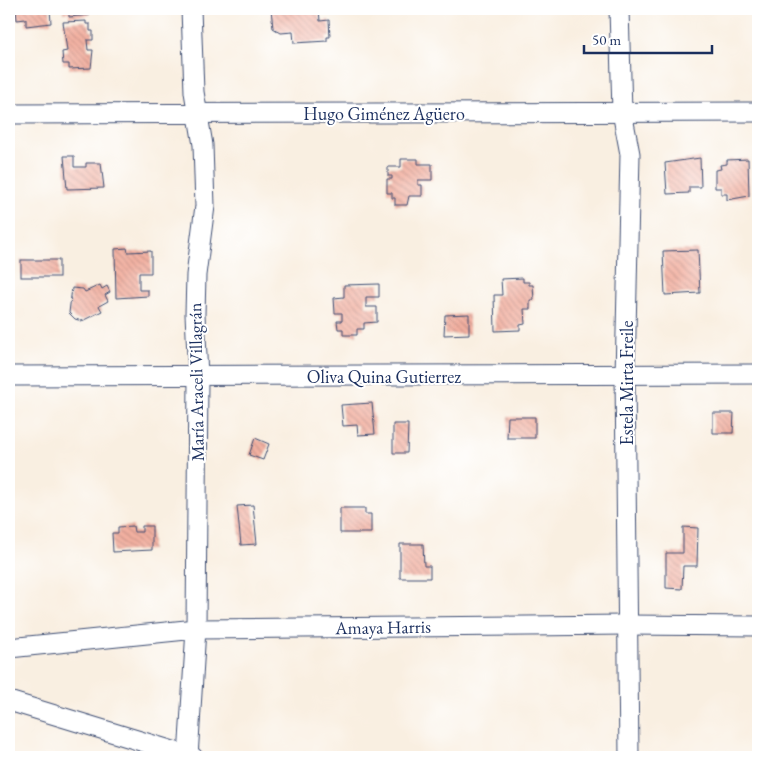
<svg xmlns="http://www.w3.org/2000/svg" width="767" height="766" font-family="'EB Garamond',serif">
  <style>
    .building { fill: url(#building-back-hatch) }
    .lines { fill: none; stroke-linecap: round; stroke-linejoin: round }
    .minor-casing { stroke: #3c4c72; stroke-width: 21 }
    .minor { stroke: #fff; stroke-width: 19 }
    .labels { text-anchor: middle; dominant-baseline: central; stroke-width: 4; stroke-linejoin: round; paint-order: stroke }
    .street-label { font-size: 18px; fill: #1b2f5e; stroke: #fff }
  </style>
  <defs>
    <pattern id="building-back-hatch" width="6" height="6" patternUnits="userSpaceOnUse" patternTransform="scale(1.25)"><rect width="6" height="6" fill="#f3b0a0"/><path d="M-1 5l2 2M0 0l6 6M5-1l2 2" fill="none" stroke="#c49086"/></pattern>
  </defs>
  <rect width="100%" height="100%" fill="#fff"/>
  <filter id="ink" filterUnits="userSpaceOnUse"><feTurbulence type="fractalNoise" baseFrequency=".02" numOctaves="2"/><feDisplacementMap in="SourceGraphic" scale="10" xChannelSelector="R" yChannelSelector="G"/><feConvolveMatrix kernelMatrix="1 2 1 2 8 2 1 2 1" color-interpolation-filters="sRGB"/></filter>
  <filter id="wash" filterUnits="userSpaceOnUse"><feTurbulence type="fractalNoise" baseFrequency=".0096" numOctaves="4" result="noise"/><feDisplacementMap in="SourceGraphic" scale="20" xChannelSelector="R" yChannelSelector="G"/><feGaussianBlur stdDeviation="1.12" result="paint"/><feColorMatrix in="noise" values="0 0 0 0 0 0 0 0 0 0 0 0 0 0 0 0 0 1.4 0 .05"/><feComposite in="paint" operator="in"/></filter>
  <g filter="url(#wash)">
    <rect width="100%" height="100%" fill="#f9efe1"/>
    <g id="blocks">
      <g class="building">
        <polygon points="16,9 50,9 51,23 26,26 26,19 17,20"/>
        <polygon points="63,9 89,9 90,15 69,17 69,12 64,13"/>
        <polygon points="271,9 319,9 320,21 329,20 330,37 327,37 327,41 294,43 293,32 281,33 273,28"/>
        <polygon points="86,21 86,24 90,24 90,31 93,31 93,40 87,40 88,50 93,50 91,68 69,69 69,64 63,64 62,52 67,51 63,22"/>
        <polygon points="64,156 74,156 74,167 86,167 86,163 101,163 104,188 67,189"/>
        <polygon points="700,158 701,187 689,187 689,193 667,194 665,163"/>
        <polygon points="401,159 418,159 418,164 432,164 432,180 418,180 418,185 422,185 422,196 409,196 407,205 395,205 395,198 392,198 392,193 387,193 387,179 392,179 392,176 388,176 388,167 401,167"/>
        <polygon points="748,159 749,196 727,200 727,194 721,194 721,188 715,188 715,170 721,169 720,165 727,164 727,160"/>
        <polygon points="127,248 128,252 151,251 151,273 139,273 139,290 148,290 148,296 116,298 115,249"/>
        <polygon points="698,250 700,293 665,295 663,251"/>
        <rect x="21" y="260" width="38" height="17"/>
        <polygon points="523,278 523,282 529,282 529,285 533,285 534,300 530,300 530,309 524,309 525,324 520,325 520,330 495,331 494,295 502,295 501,279"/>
        <polygon points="379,284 379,297 366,297 366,307 377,307 377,322 364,323 364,329 357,329 357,335 343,335 343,329 338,329 337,321 342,321 342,313 335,313 334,298 344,297 344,285"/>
        <polygon points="100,285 102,289 107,286 110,292 105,295 108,301 99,306 102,311 82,321 75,319 69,313 72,288 83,289 85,292"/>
        <polygon points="469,314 469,334 444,335 445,315"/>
        <polygon points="372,403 375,434 358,435 357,425 343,426 341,405"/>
        <polygon points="713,413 734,413 733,433 713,433"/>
        <polygon points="508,417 535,417 535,438 507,438"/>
        <polygon points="393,424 408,424 407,453 393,453"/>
        <polygon points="255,438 269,444 263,460 249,455"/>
        <polygon points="253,505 257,544 241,545 237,506"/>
        <polygon points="340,508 365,508 365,514 371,514 371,533 340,533"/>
        <polygon points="133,526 134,532 142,532 142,526 152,526 152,550 113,552 112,533 118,533 118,527"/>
        <polygon points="683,527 698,528 697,566 683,566 682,589 666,588 666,553 683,553"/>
        <polygon points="400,544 423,544 424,566 430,566 430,578 400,578"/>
      </g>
    </g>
  </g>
  <g filter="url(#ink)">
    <use href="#blocks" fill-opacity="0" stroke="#3c4c72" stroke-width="1"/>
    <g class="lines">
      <defs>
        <g id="minor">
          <polyline points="619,9 622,112 630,154 625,376 629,757"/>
          <polyline points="9,114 758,112"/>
          <polyline points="9,376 758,374"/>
          <polyline points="9,648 196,629 626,625 758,626"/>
          <polyline points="9,701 193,757"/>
          <polyline points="188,757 196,629 198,377 195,314 196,275 205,206 203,145 194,92 191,9"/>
        </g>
      </defs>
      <use href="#minor" class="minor-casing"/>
      <use href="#minor" class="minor"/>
    </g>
  </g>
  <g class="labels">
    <g class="street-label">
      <text x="384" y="113">Hugo Giménez Agüero</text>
      <text x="384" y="376">Oliva Quina Gutierrez</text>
      <text transform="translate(196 382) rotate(-91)">María Araceli Villagrán</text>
      <text transform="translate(626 383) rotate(-90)">Estela Mirta Freile</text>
      <text transform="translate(383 627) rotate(-1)">Amaya Harris</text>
    </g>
  </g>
  <rect width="767" height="766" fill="none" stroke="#fff" stroke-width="30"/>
  <path d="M584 45v8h128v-8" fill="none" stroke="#1b2f5e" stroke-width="2.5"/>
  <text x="592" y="45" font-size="15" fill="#1b2f5e" stroke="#ffffff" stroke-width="4" paint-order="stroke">50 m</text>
</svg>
